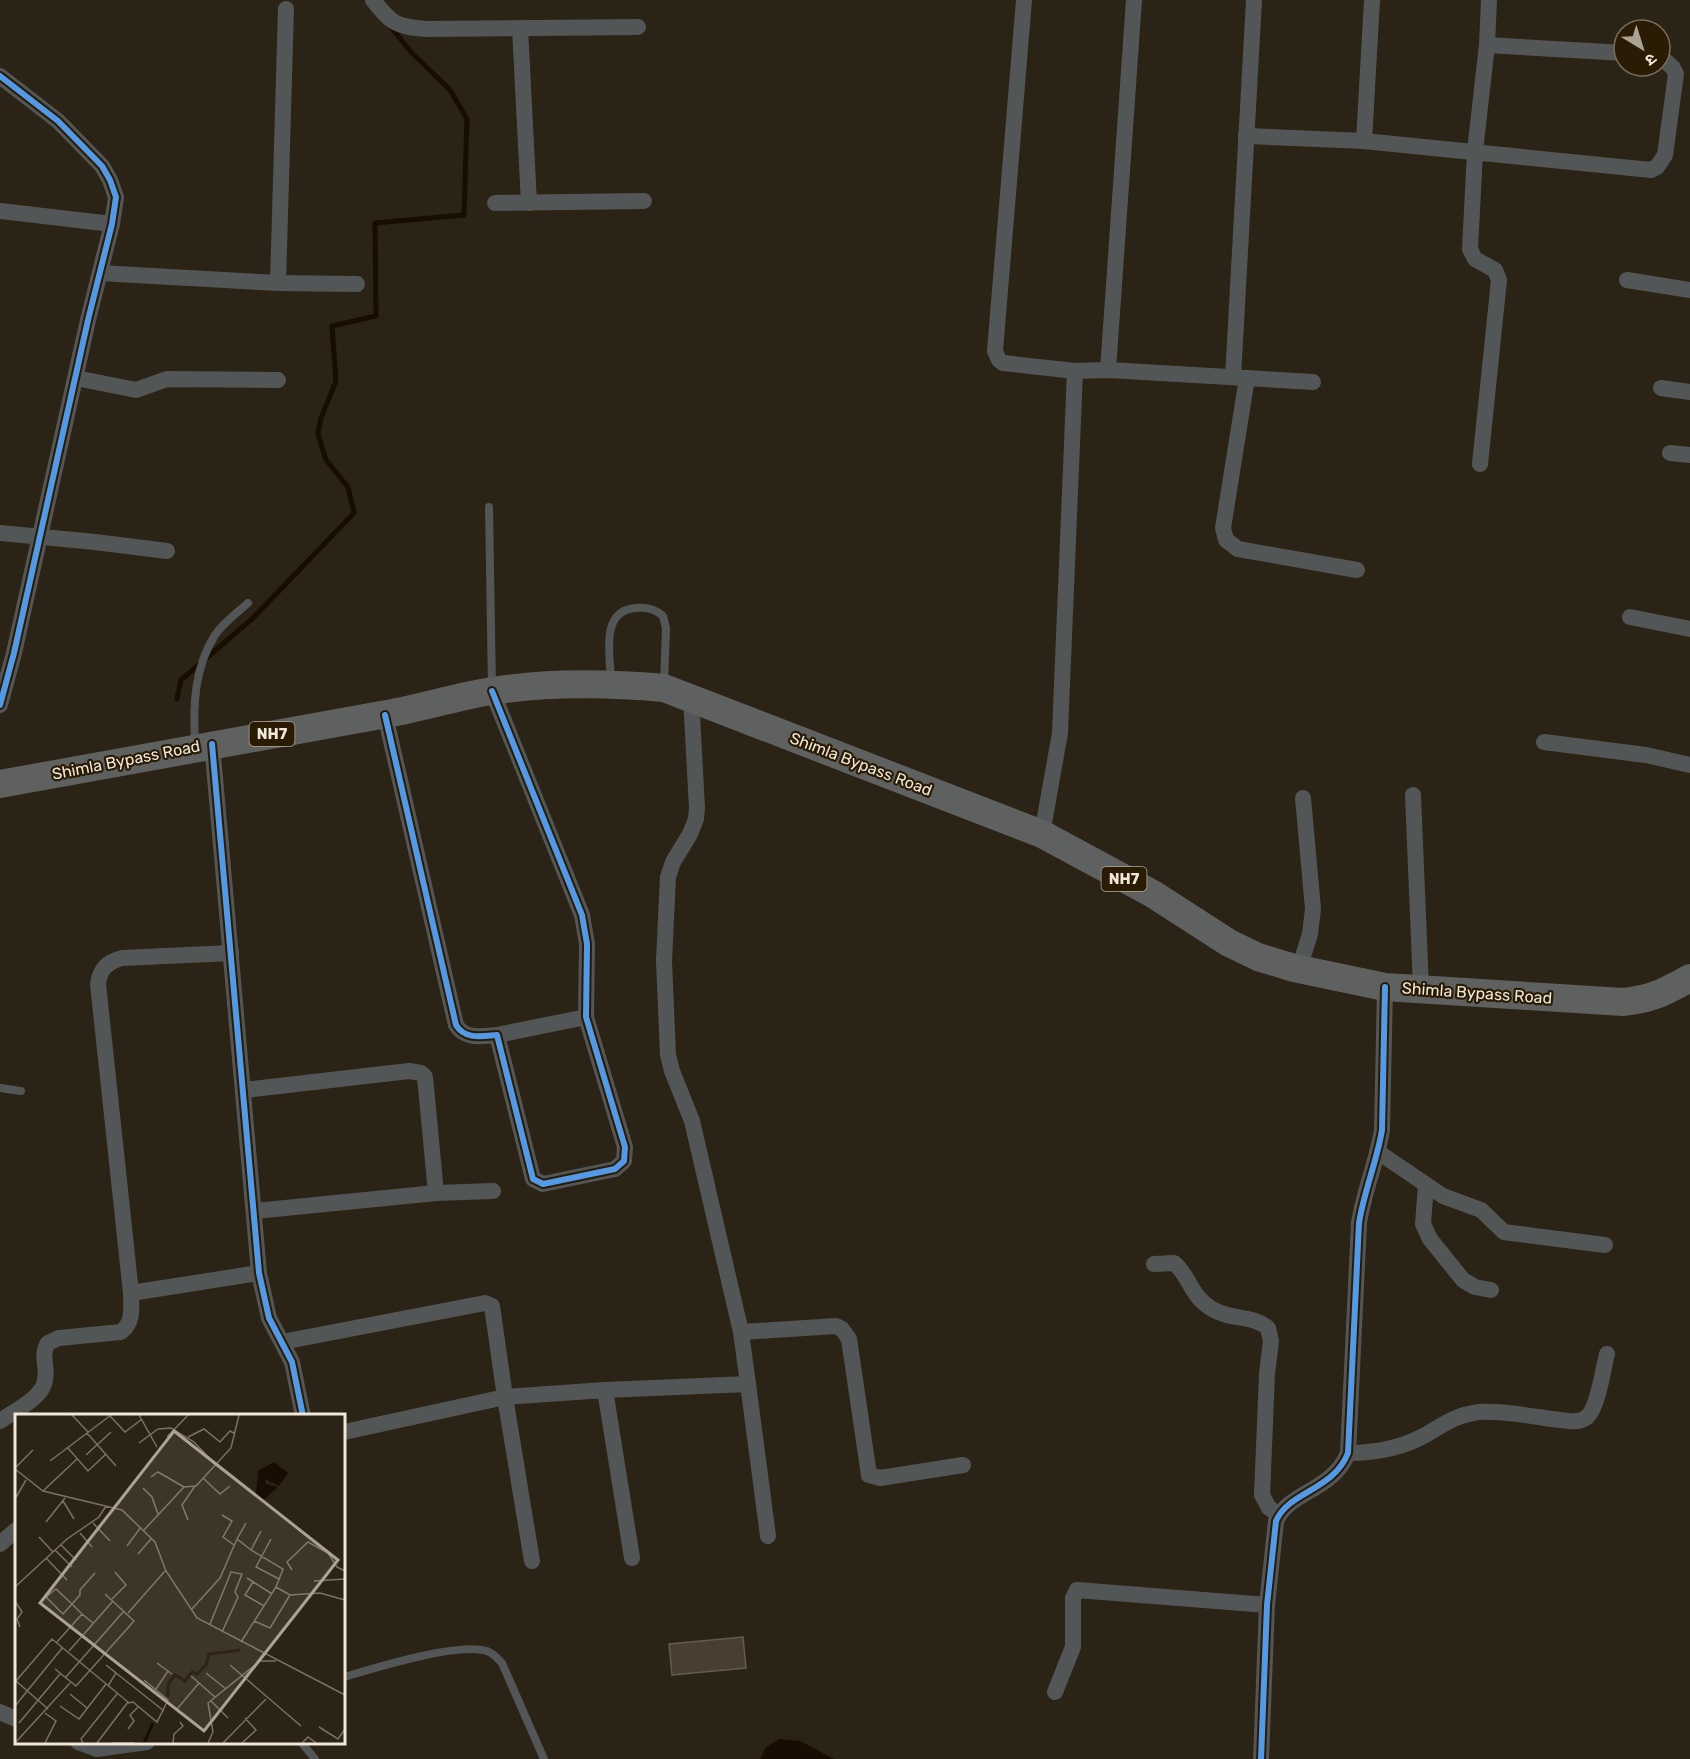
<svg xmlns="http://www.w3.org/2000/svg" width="1690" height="1759" font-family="Rubik,'Noto Sans Devanagari',sans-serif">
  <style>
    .water { fill: #180d02 }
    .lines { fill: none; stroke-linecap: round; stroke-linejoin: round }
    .stream { stroke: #180d02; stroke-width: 5 }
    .building { fill: #483f32; stroke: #635c50; stroke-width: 1.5 }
    .service { stroke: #535656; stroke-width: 8 }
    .minor { stroke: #535656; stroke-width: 16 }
    .trunk { stroke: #5e6160; stroke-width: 28 }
    .cycleway-casing { stroke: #291b04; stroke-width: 10 }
    .cycleway { stroke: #5399e6; stroke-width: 6 }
    .labels { text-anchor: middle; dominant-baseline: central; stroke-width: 4.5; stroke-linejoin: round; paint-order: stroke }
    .shield { fill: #291b04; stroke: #b4aa99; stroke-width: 1.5 }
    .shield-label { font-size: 15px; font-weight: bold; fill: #f0e7d9 }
    .street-label { font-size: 16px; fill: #f0e7d9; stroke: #291b04 }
    .inset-river { fill: none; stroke: #180d02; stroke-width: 3 }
    .inset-road { fill: none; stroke: #7a7163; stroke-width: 1.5 }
    .view { fill: #aba294; fill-opacity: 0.15; stroke: #aba294; stroke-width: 3 }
    .inset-edge { fill: none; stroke: #f0e7d9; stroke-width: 3 }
  </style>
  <rect width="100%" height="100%" fill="#2b2315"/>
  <polygon class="water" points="779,1739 800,1741 834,1759 760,1759 766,1747"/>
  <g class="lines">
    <polyline class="stream" points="177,699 181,680 253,618 354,513 348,487 326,460 318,434 321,418 336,381 332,326 376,316 375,223 464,215 467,119 450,90 410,51 391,27"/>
  </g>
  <polygon class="building" points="743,1637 746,1668 672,1675 669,1644"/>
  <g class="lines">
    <g class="service">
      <polyline points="489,507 492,688"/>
      <path d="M611,680C610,655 600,610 636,608C646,607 655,609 663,616L666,628L664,684"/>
      <path d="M195,743C193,706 194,668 215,635C224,622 237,613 248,603"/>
      <polyline points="0,1088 21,1091"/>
      <path d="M344,1677C375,1668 457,1642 487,1651C493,1653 497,1658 502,1663L544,1759"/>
      <polyline points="301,1742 315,1759"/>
    </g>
    <g class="minor">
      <path d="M373,0C392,24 395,26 426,29L638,27"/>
      <polyline points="1024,0 995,351 999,360 1003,363 1075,371 1108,370 1313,382"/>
      <polyline points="520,28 529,203"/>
      <polyline points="1487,45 1489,0"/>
      <polyline points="0,76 58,121 102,166 110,180 116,197 112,224 88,320 14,653 0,705"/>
      <polyline points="1246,136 1364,141 1651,170 1657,167 1665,155 1676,74 1673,68 1660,56"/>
      <polyline points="1364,141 1372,0"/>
      <polyline points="495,203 644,201"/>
      <polyline points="0,211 112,224"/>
      <polyline points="100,273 278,283 357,284"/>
      <polyline points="1627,280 1690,290"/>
      <polyline points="278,283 286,9"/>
      <polyline points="1108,370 1134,0"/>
      <polyline points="1233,377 1254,0"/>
      <polyline points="76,378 136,390 167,379 278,380"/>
      <polyline points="1247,378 1223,528 1226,540 1238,549 1357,570"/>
      <polyline points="1661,388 1690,392"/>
      <polyline points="1670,453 1690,455"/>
      <polyline points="1480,464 1499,280 1495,270 1475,259 1470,249 1475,151 1487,45 1624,53"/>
      <polyline points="0,533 95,542 167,551"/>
      <polyline points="1630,617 1690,629"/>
      <polyline points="691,697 697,808 696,819 690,834 673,862 668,877 664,961 668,1055 672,1071 692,1121 741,1332 748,1384"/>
      <path d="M385,715L456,1025C465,1040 482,1036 497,1035L533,1179L543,1184L615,1169L624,1161L625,1147L586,1017L587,944L582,915L492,691"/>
      <polyline points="1544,742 1646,755 1690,765"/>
      <polyline points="212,744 259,1273 269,1318 292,1362 303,1416"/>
      <polyline points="1413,795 1421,988"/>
      <polyline points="1042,834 1060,733 1075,371"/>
      <path d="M231,953L122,958C107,962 100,969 98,984L131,1293L259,1273"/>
      <polyline points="1299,969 1310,934 1313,909 1303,798"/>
      <polyline points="497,1035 586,1017"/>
      <polyline points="244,1090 409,1071 421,1073 425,1077 436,1193"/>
      <polyline points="1378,1152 1443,1196 1481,1210 1504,1232 1605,1245"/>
      <polyline points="1426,1185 1423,1224 1430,1239 1463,1280 1475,1287 1491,1290"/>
      <polyline points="255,1211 436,1193 493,1191"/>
      <path d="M1154,1264L1174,1263C1191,1277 1189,1296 1214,1310C1231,1320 1253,1315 1268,1328L1271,1341L1267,1374L1262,1495L1269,1508L1279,1514"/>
      <polyline points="741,1332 836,1326 842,1329 849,1339 869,1475 880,1478 963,1465"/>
      <polyline points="282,1342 485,1303 492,1306 505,1397 532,1561"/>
      <polyline points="605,1390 748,1384 768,1536"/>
      <path d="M0,1421C14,1411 43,1398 45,1380C48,1366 40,1356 48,1343L59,1338L121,1332C134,1322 131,1308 131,1293"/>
      <polyline points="344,1432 505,1397 605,1390 632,1558"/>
      <path d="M1348,1453C1376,1453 1403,1448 1427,1434C1443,1425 1455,1416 1473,1413C1495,1408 1544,1419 1569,1421C1576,1422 1582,1421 1587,1417C1598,1408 1603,1369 1607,1354"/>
      <polyline points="0,1544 16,1530"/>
      <polyline points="1055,1692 1073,1647 1073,1598 1077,1590 1267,1605"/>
      <polyline points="0,1712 16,1719"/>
      <polyline points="78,1742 97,1749 147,1742"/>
      <path d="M1261,1759L1267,1605L1276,1521C1289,1491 1333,1491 1348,1453L1359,1223C1364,1191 1377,1161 1382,1130L1385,987"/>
    </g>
    <path class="trunk" d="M0,784C127,760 254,737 381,715C418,709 454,697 492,691C549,682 606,683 664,688L1042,834L1153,894L1229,943L1258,957L1294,968L1385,987L1623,1002C1653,999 1664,992 1690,978"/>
    <defs>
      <g id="cycleway">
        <polyline points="0,76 58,121 102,166 110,180 116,197 112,224 88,320 14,653 0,705"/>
        <path d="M385,715L456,1025C465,1040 482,1036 497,1035L533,1179L543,1184L615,1169L624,1161L625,1147L586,1017L587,944L582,915L492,691"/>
        <polyline points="212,744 259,1273 269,1318 292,1362 303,1416"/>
        <path d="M1261,1759L1267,1605L1276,1521C1289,1491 1333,1491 1348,1453L1359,1223C1364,1191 1377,1161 1382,1130L1385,987"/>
      </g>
    </defs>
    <use href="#cycleway" class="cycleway-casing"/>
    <use href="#cycleway" class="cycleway"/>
  </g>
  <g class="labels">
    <g class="shield">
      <rect x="249.5" y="722" width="45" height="24" rx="4.5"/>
      <rect x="1101.5" y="867" width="45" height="24" rx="4.5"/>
    </g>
    <g class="shield-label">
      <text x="272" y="734">NH7</text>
      <text x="1124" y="879">NH7</text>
    </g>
    <g class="street-label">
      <text transform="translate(126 760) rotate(-11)">Shimla Bypass Road</text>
      <text transform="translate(861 764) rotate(21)">Shimla Bypass Road</text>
      <text transform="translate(1477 993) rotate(4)">Shimla Bypass Road</text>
    </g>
  </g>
  <g transform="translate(15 1414)">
    <rect width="330" height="330" fill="#2b2315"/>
    <path d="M259,48L273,59L264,72L250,65L251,70L263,73L246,88L241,81L243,57Z" fill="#180d02"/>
    <path class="inset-river" d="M153,283V270L160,261L170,267L177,258L182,260L191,251L194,240L225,236M129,329L138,309"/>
    <path class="inset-road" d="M57,1L73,18M124,1L142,33M95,2L110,18L127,5M72,19L101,52M152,23L173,1M173,23L189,15L205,28L215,17L219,19M124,29L143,15L156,14L179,28L200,50M52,33L73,57L91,40M71,41L96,18M35,47L96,1M0,54L18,36M0,55L28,77L107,96L140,128L151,157L182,204L330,281M136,63L143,58L169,73M188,64L205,80L215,72M128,74L137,83L143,100M28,77L62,45M0,85L11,66M48,87L59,105M207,101L217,107L208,123L219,131M173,106L167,91L180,72M31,108L50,84M78,109L95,127M231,109L222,125L236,136M129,116L169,73L181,72L216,34L224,1M65,119L77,133M24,123L38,138M256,125L241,153L264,165M46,131L61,146M112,132L126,113M40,136L57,153M123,140L136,125M31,144L52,166M277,156L272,148L293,128L313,139L322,153L330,157M232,164L257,180M299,167L330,165M238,168L230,181L249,192M0,173L52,125L84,103L91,92M275,181L305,179L330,186M97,185L111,171L100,158M0,187L7,198L2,205L5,213M176,196L205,164L222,125M113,199L150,157M239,207L255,214L275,181L261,173M78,209L67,200L57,190L41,175L31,183L48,200L57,190L65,181V176L80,159M195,210L216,158L227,160L220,178L223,183L207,218M42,228L67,200M226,228L261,173L268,155L236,136L246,117M54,237L98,187M142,249L157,260M91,251L101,259L93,272M215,251L286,312M40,255L61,272L119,207L90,180M101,259L149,297M191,259L211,275M176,262L200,283M50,264L109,197M141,275L153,257M55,280L72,294M196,287L213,304M113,289L118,288L142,308L153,286L129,266M0,292L48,233M45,292L64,305L91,270M33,295L1,267L37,225L113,288L82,329M162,295L184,269M4,309L45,260M304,313L323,325L330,315M113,315L119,307L115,301L123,293M0,329L55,269M30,329L41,307L30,299M68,329L66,325L102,280M97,329H119M158,329L159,320L168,312L165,308M193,329L198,318L193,289L245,247H261M208,329L251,285M227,329L241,316L230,304M287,329L293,323L301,329"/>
    <path class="view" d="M159,17L323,146L189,317L25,189Z"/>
    <rect width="330" height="330" class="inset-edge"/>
  </g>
  <g transform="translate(1642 48) rotate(142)"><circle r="28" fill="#291b04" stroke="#796d59" stroke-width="1.5"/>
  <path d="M0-4.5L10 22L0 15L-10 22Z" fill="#aba294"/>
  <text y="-9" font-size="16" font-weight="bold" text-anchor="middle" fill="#f0e7d9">उ</text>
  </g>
</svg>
